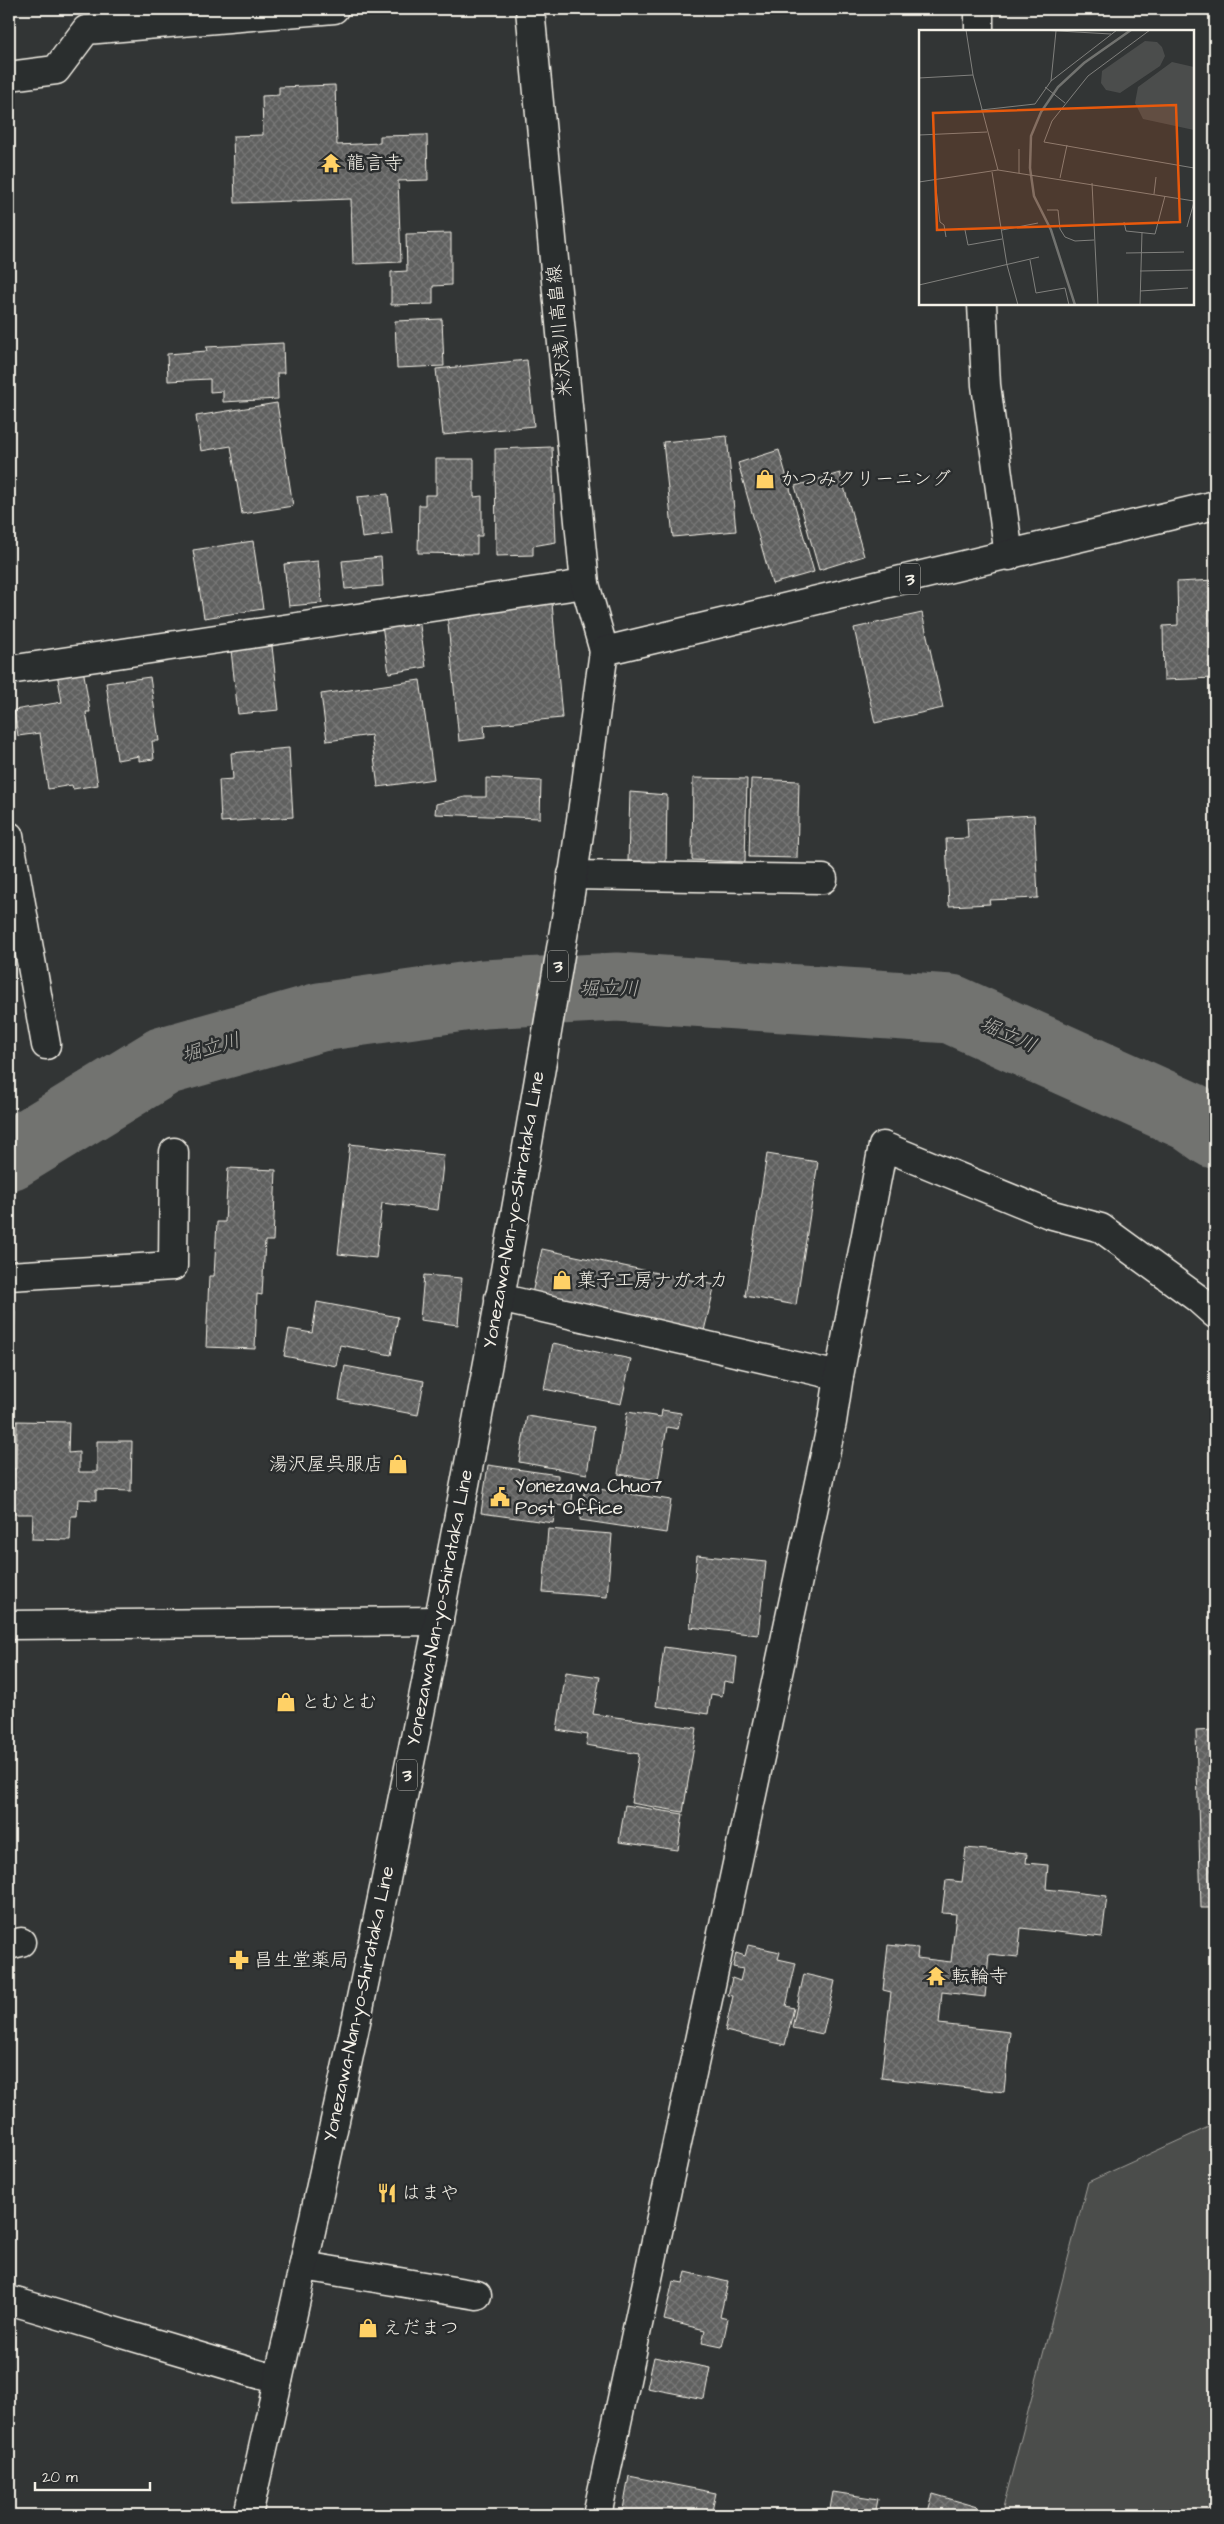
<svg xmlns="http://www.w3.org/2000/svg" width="1224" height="2524" font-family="'Architects Daughter','Klee One',sans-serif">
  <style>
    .pitch { fill: #4b4d4c; stroke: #a09f9a }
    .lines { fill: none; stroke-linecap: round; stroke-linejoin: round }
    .river { stroke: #727370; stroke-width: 69 }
    .building { fill: url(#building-cross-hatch); stroke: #f4f1e8 }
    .street-casing { stroke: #f4f1e8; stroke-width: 31 }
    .secondary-casing { stroke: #f4f1e8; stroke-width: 31 }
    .primary-casing { stroke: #f4f1e8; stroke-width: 31 }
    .street { stroke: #2a2d2e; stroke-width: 28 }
    .secondary { stroke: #2a2d2e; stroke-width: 28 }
    .primary { stroke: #2a2d2e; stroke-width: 28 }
    .labels { text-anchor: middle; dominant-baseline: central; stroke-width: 5; stroke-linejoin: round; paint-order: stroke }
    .shield { fill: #2a2d2e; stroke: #b7b6b0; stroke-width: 1 }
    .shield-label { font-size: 18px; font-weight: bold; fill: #f4f1e8 }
    .poi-label { font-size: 19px; fill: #f4f1e8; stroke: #2a2d2e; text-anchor: start }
    .street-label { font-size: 19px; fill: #f4f1e8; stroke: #2a2d2e }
    .water-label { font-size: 20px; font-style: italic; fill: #b3b2ac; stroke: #2a2d2e }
    .inset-river { fill: none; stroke: #727370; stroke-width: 2.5 }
    .inset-road { fill: none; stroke: #80807d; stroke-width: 1 }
    .view { fill: #e8590c; fill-opacity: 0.15; stroke: #e8590c; stroke-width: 2.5 }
    .inset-edge { fill: none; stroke: #f4f1e8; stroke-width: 2.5 }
  </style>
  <defs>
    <pattern id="building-cross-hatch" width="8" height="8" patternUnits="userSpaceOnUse" patternTransform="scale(1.25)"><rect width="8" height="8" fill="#5f605f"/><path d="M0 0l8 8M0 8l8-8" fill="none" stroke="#777776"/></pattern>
  </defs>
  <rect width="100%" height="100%" fill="#323535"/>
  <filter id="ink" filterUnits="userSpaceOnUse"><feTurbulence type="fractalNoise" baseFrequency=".02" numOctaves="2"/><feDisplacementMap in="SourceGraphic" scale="10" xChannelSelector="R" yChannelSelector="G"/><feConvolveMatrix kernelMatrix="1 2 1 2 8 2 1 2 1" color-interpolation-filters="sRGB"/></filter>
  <g filter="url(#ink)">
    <polygon class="pitch" points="1215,2124 1215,2515 1001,2515 1088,2182"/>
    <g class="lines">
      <polyline class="river" points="9,1156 164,1061 320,1017 484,994 617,987 951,1009 1191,1117 1215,1134"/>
    </g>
    <g class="building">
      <polygon points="335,85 337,145 380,143 380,136 427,135 428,180 398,181 401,262 353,264 351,199 235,203 233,136 263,135 262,96 279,95 279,87"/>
      <polygon points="451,233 451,285 433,286 433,304 391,305 391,272 407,271 406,234"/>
      <polygon points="442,319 444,366 397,368 395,321"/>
      <polygon points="283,343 284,373 277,373 278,399 223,402 223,391 210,392 210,379 168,381 167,354 207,351 206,347"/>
      <polygon points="527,360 534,426 443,435 436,369"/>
      <polygon points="277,403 293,506 242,514 231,446 201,451 196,416"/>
      <polygon points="727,436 736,531 673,537 663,442"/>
      <polygon points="552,447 556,542 533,546 533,555 496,556 495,449"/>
      <polygon points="779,450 814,572 772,584 738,463"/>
      <polygon points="436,459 474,459 474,497 482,496 482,536 477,536 477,554 418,553 419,505 425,505 425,495 436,495"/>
      <polygon points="840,473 864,556 819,570 795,486"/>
      <polygon points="388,494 392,534 362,538 357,497"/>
      <polygon points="253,541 263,609 204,618 193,550"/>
      <polygon points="381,557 383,586 345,589 342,561"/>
      <polygon points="318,561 322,603 289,606 284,564"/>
      <polygon points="1215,580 1215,678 1164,680 1163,626 1178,625 1177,582"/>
      <polygon points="552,603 562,718 484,725 485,738 459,741 447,613"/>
      <polygon points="922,613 943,708 875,723 854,628"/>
      <polygon points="419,619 426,667 389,673 382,625"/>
      <polygon points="272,646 279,710 238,714 231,650"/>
      <polygon points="83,668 90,712 86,712 98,785 73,789 72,785 48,789 40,733 18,736 14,710 62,702 57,673"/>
      <polygon points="150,677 159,741 152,741 154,759 139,761 139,756 117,760 106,683"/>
      <polygon points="420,680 434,779 378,787 371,735 327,741 321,694"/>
      <polygon points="289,748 293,817 221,822 219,780 233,779 231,753"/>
      <polygon points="486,778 541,781 540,818 435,814 436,804 465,797 486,797"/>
      <polygon points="693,778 747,779 745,862 692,860"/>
      <polygon points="751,779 799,781 797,858 749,857"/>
      <polygon points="630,792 667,795 666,862 628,861"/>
      <polygon points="1034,815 1038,898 989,900 990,904 949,906 946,839 968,838 967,819"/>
      <polygon points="350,1144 444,1155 438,1210 382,1203 376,1258 338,1254"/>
      <polygon points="767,1154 818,1162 796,1305 745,1296"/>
      <polygon points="228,1168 276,1170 273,1241 265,1241 262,1295 257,1294 255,1349 206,1347 209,1276 214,1276 217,1222 225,1222"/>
      <polygon points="542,1249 715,1285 703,1335 531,1298"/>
      <polygon points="424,1275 462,1278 458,1325 420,1320"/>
      <polygon points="317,1302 398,1317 391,1355 340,1345 336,1366 284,1356 289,1329 312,1333"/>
      <polygon points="9,1311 15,1311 13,1375 9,1374"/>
      <polygon points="553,1343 631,1359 621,1404 544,1389"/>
      <polygon points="345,1366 424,1381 418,1415 339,1400"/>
      <polygon points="662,1410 681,1413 678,1429 667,1427 658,1480 618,1474 627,1412 661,1417"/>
      <polygon points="527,1416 594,1427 587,1474 519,1462"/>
      <polygon points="17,1421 69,1422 68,1453 79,1452 79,1472 97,1472 97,1441 132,1441 131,1491 96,1490 96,1500 78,1499 77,1516 71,1516 70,1540 32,1539 33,1514 14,1514 14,1497 9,1496 9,1469 16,1469"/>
      <polygon points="488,1465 558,1475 558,1482 574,1485 571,1507 556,1505 553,1523 481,1513"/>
      <polygon points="585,1487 671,1500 666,1533 580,1520"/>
      <polygon points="548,1529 612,1534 607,1597 543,1592"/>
      <polygon points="697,1555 766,1562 758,1635 690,1627"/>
      <polygon points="664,1647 737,1657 734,1683 724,1681 722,1696 711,1694 708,1714 656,1706"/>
      <polygon points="566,1672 600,1677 593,1714 697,1728 683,1812 631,1803 639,1754 586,1745 588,1735 557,1730"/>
      <polygon points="1215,1730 1215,1908 1201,1908 1196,1731"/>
      <polygon points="625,1805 683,1814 678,1850 619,1842"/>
      <polygon points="966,1848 1027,1854 1026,1863 1048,1865 1046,1889 1107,1896 1102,1937 1021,1928 1018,1957 989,1954 985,1997 942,1992 939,2024 1010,2032 1004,2092 881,2078 891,1992 883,1990 888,1945 918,1948 917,1958 951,1962 956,1914 942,1913 946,1880 962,1882"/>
      <polygon points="748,1945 780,1952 778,1959 796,1963 786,2006 794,2008 785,2045 725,2031 733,1996 728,1995 732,1978 740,1981 743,1969 733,1967 736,1953 745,1956"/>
      <polygon points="804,1974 835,1981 823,2034 792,2028"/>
      <polygon points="686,2272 728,2282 720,2317 728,2319 722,2347 702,2343 705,2330 664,2320 673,2281 683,2283"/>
      <polygon points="654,2357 710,2368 704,2399 647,2388"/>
      <polygon points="629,2476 716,2493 711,2515 622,2515"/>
      <polygon points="833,2492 878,2499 875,2515 829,2515"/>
      <polygon points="933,2494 978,2507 975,2515 927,2515"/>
    </g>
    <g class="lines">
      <defs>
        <g id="street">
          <polyline points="979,9 979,31"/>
          <polyline points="9,76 56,70 86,30 334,9"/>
          <polyline points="982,304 986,385 1009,556"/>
          <polyline points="9,670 585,584"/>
          <polyline points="9,836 46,1045"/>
          <polyline points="572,875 823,879"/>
          <polyline points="9,1276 173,1266 174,1152"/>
          <polyline points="499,1298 839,1376"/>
          <polyline points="9,1625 439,1621"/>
          <polyline points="9,1945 21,1942"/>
          <polyline points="304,2266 477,2295"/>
          <polyline points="9,2300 278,2380"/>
          <polyline points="597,2515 832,1422 839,1376 883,1146 1049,1214 1101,1228 1197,1298 1215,1314"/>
        </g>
        <polyline id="secondary" points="530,9 585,584 604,651"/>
        <path id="primary" d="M248,2515C368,1982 480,1446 568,906C582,822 592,736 604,651L1215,505"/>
      </defs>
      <use href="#street" class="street-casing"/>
      <use href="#secondary" class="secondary-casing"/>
      <use href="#primary" class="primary-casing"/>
      <use href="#street" class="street"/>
      <use href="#secondary" class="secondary"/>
      <use href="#primary" class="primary"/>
    </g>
  </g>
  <defs>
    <symbol id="temple-bare" viewBox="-9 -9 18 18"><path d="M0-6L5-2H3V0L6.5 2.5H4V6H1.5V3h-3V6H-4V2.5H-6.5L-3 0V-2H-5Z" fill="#ffd166" stroke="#2a2d2e" stroke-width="2.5" paint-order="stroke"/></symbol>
    <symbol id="shop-bare" viewBox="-9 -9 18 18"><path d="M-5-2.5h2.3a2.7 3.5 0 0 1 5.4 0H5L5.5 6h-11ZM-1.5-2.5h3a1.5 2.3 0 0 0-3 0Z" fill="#ffd166" stroke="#2a2d2e" stroke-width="2.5" paint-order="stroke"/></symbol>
    <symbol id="civic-bare" viewBox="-9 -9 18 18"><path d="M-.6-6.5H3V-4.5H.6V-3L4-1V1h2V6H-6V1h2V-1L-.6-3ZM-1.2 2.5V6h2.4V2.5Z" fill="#ffd166" stroke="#2a2d2e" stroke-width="2.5" paint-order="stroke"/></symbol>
    <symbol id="pharmacy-bare" viewBox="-9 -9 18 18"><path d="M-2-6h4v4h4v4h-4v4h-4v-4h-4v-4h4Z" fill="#ffd166" stroke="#2a2d2e" stroke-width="2.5" paint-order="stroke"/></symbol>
    <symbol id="restaurant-bare" viewBox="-9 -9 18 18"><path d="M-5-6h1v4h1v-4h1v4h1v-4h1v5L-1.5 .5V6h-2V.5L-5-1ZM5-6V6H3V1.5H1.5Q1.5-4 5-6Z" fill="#ffd166" stroke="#2a2d2e" stroke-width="2.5" paint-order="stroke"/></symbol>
  </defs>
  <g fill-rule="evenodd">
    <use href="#temple-bare" x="317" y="149" width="28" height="28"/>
    <use href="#shop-bare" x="751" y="465" width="28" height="28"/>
    <use href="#shop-bare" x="548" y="1266" width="28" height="28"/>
    <use href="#shop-bare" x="384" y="1450" width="28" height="28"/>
    <use href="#civic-bare" x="486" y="1483" width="28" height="28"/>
    <use href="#shop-bare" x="272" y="1688" width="28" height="28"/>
    <use href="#pharmacy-bare" x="225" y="1946" width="28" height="28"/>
    <use href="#temple-bare" x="922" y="1962" width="28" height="28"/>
    <use href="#restaurant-bare" x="373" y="2179" width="28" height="28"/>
    <use href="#shop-bare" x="354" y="2314" width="28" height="28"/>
  </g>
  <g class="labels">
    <g class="shield">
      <rect x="900" y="563.5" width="20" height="31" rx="4"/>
      <rect x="548" y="950.5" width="20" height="31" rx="4"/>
      <rect x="397" y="1759.5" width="20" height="31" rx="4"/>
    </g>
    <g class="shield-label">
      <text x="910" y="579">3</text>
      <text x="558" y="966">3</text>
      <text x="407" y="1775">3</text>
    </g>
    <g class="poi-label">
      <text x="346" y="163">龍言寺</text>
      <text x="780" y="479">かつみクリーニング</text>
      <text x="577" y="1280">菓子工房ナガオカ</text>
      <text x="383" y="1464" text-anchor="end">湯沢屋呉服店</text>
      <text x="515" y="1486">Yonezawa Chuo7<tspan x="515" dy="22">Post Office</tspan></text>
      <text x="301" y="1702">とむとむ</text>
      <text x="254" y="1960">昌生堂薬局</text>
      <text x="951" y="1976">転輪寺</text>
      <text x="402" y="2193">はまや</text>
      <text x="383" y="2328">えだまつ</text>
    </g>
    <g class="street-label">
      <text transform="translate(560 331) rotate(-95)">米沢浅川高畠線</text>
      <text transform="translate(514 1210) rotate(-80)">Yonezawa-Nan-yo-Shirataka Line</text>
      <text transform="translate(440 1608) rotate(-79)">Yonezawa-Nan-yo-Shirataka Line</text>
      <text transform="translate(359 2004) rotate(-78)">Yonezawa-Nan-yo-Shirataka Line</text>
    </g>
    <g class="water-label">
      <text x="609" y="989">堀立川</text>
      <text transform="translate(1008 1035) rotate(24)">堀立川</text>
      <text transform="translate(211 1048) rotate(-16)">堀立川</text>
    </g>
  </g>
  <g transform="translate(919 30)">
    <rect width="275" height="275" fill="#323535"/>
    <path d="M226,11L238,12L243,17L246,26L241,36L201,63L187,60L182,53L183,41ZM253,32L275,37V100L224,89L216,73L219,57Z" fill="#4b4d4c"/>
    <path class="inset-river" d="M156,275L132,200L115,166L111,138L112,106L122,82L139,57L165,33L212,0"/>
    <path class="inset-road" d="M47,0L54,45L79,140M122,0L192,4M231,0L169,46L133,91L125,112L275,138M0,48L54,45M132,51L137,1M126,57L146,73M62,80L116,74L132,51L198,0M0,105L68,102M100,119V143M73,142L88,235L99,275M141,148L148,115M16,150L21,192L25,195L27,207M0,152L79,140L275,171M173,153L179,275M235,164L237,147M128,180H139L141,199L146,207L156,211L175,210M205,192L207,201L236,204L246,166M268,197L275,172M46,200L49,215L83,209M83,200L119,193M207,223L265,222M111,230L117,263L146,258L150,275M221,241L275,240M0,255L120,227M221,261L269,258M221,275L223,202"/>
    <path class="view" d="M257,75L261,192L18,200L14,83Z"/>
    <rect width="275" height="275" class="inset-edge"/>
  </g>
  <rect width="1224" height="2524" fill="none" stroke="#2a2d2e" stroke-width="30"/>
  <rect x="15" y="15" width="1194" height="2494" fill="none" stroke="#f4f1e8" stroke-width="2" filter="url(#ink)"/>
  <path d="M35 2482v8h115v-8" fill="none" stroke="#f4f1e8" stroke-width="2.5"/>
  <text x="42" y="2482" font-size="15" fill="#f4f1e8" stroke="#2a2d2e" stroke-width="4" paint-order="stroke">20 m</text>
</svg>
